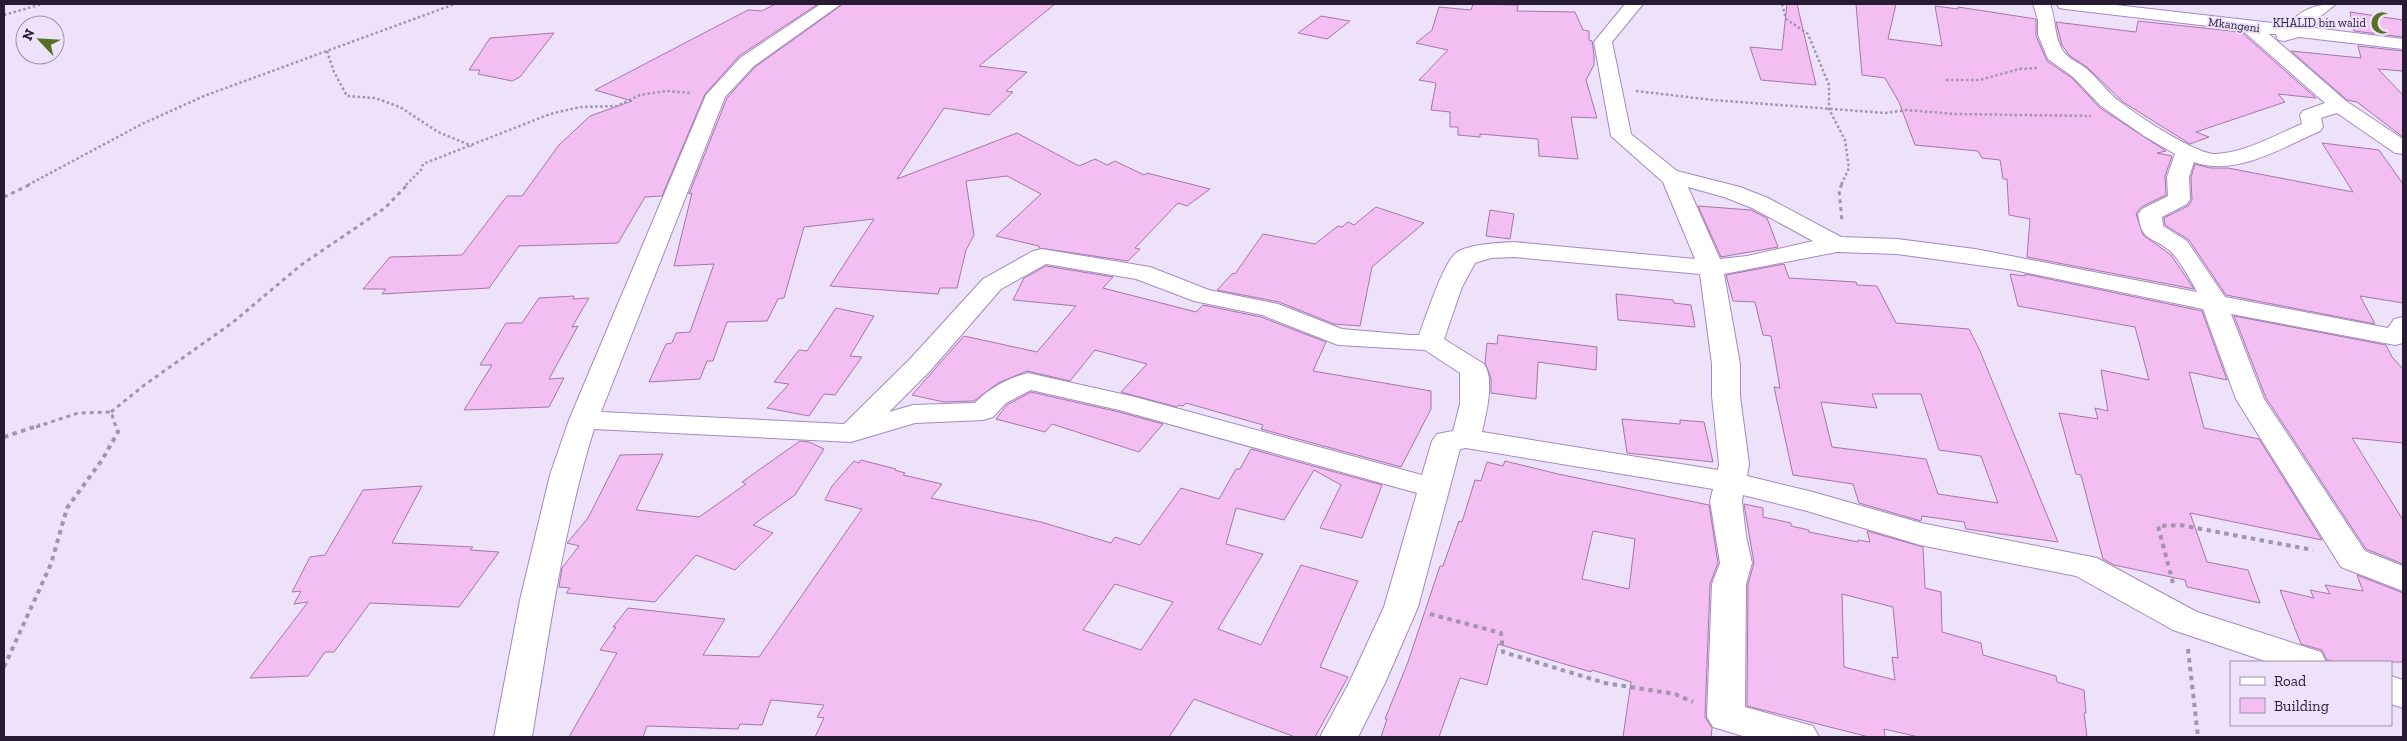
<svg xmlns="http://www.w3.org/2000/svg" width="2407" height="741" font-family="'Zilla Slab',serif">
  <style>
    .building { fill: #f3bff3; stroke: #a576a6; fill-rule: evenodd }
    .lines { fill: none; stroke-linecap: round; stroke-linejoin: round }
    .minor-casing { stroke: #a589c3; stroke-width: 2 }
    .path-far2 { stroke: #a195ad; stroke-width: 2.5; stroke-dasharray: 2.5 2.5; stroke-linecap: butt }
    .path-far1 { stroke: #a195ad; stroke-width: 3; stroke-dasharray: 4 4; stroke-linecap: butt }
    .path { stroke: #a195ad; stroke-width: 4; stroke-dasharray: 4.5 4.5; stroke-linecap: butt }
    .minor { fill: #fff; fill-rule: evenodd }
    .labels { text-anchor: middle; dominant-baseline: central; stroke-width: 4; stroke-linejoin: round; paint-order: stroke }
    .far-poi-label { font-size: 12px; fill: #261b32; stroke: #eee2fb; text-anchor: end }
    .far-street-label { font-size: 12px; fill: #261b32; stroke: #eee2fb }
  </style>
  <rect width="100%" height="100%" fill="#eee2fb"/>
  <g class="building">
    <polygon points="775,4 818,4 739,56 705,94 662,196 645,197 618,243 519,246 489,288 382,294 386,289 363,289 390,257 462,255 507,196 522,196 559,145 590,116 632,101 595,90 748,10 762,11"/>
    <polygon points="843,4 1055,4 979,66 1027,72 1006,91 1013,92 989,115 944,108 897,179 1017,133 1079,166 1095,159 1107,165 1115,161 1144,175 1147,173 1210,189 1187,206 1178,203 1135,248 1140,249 1128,261 1039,248 1039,246 996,236 1041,194 1007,176 966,181 974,235 966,250 957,288 940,288 938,294 830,286 874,219 804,227 784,298 778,299 767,321 727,322 713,361 707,361 700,379 649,382 666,344 672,343 676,333 690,332 714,264 674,266 692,193 689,194 727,98 755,67"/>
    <polygon points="1473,4 1518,5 1517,11 1575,12 1583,30 1589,31 1589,40 1592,41 1594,55 1594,65 1586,80 1597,118 1571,117 1578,159 1539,156 1538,139 1480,134 1480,137 1458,135 1458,127 1450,127 1450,112 1431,110 1436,83 1419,80 1448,50 1416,43 1432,30 1439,7 1471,10"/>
    <polygon points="1787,4 1797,4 1816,85 1761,80 1750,47 1782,50"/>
    <polygon points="1856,4 1896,4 1888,39 1942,46 1935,6 1958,9 1958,7 2036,19 2036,36 2047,61 2072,78 2100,108 2166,151 2157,153 2172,156 2165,176 2166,195 2141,207 2136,214 2143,235 2171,255 2194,289 2027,257 2030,219 2009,215 2007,179 2003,179 2000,160 1982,158 1978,151 1915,145 1899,102 1885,78 1862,75"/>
    <polygon points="2350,12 2403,20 2403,37 2354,31"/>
    <polygon points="1321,16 1350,21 1327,39 1298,33"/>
    <polygon points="2138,21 2241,32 2316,98 2278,94 2285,102 2196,132 2209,137 2190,144 2123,102 2088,68 2069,55 2062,45 2056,22 2136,32"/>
    <polygon points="554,33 520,77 512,81 478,74 480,70 469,70 490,38"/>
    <polygon points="2358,46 2403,51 2403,71 2378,69 2403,95 2403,137 2357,102 2347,100 2291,51 2361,58"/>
    <polygon points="2322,143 2379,150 2403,184 2403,303 2360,296 2375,324 2226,295 2189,240 2165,225 2164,218 2188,206 2192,200 2191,177 2195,164 2210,168 2228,168 2353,192"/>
    <polygon points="1698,206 1751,210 1767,218 1778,247 1721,257"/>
    <polygon points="1376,207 1424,223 1372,267 1360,326 1334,324 1279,302 1217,290 1233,273 1235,274 1263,234 1315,244 1338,226 1342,227 1348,222 1354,225"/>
    <polygon points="1490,210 1514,214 1510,239 1486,236"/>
    <path d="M1784,264L1789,278L1856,282L1857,285L1877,286L1896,323L1969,329L1980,351L2058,542L1966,529L1964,522L1922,516L1921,521L1859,503L1853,484L1793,475L1774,387L1780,388L1771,336L1763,335L1755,302L1733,301L1726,275ZM1872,394H1921L1939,450L1981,456L1998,503L1938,494L1926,459L1832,447L1821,402L1877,408Z"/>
    <polygon points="1046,266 1113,277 1103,288 1196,312 1203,305 1261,317 1326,342 1313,371 1431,391 1431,409 1401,467 1261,429 1263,425 1186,403 1183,406 1179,405 1177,407 1121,392 1147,364 1095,350 1070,381 1027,371 998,383 974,401 944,402 912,395 964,336 1037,352 1076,306 1013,300 1024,278"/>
    <polygon points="2010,274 2025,276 2025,274 2202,311 2227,380 2189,372 2204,428 2259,439 2322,540 2190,513 2207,562 2248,570 2260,603 2187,587 2185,580 2114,565 2103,559 2081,475 2076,474 2059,413 2098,419 2095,408 2108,411 2101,370 2149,380 2135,327 2018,306"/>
    <polygon points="1616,294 1673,300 1674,303 1691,305 1695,327 1618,320"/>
    <polygon points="574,296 573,299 589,298 572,327 578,326 549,379 564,378 549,407 464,410 492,365 480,365 506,323 522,323 539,298"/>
    <polygon points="836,308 874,316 850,356 862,357 835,395 824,394 809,416 767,408 789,384 774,382 799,350 807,351"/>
    <polygon points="2234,316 2386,345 2392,357 2403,369 2403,443 2352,438 2403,520 2403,564 2366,549 2266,398"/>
    <polygon points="1498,335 1597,347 1596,370 1538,362 1536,399 1491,393 1491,378 1485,363 1487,343 1497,344"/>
    <polygon points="1031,392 1119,412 1163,424 1139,452 1052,424 1045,432 996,419 1007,405"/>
    <polygon points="1622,419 1680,424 1680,420 1704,422 1713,462 1627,453"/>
    <polygon points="800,441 809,442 824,449 795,495 753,525 773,533 735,570 696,555 655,602 566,593 570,588 559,587 562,568 579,546 567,543 588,518 620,455 663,454 636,510 699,517 746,484 742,482"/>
    <path d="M1251,449L1382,485L1362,538L1320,528L1341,485L1314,470L1284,520L1236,508L1226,544L1263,554L1218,629L1261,645L1301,565L1358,581L1320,667L1348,677L1315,737H1295L1194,699L1169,737H815L824,718L817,717L824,705L771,700L762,725L740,724L738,729L647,726L643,737H569L617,653L600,650L616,627H613L628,608L725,619L703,655L759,657L862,509L825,500L832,486L854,461L859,463L861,460L896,469L895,470L905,473L903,475L942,484L931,498L1041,522L1111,543L1115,537L1140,545L1181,488L1219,499L1236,469H1240ZM1115,584L1173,602L1141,650L1083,630Z"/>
    <path d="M1505,461L1558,474L1709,505L1718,563L1710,584L1705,717L1712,728L1711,737H1623L1631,682L1592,670L1591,672L1498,644L1487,685L1460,678L1439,737H1381L1387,719H1385L1408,662L1440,566H1443L1459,521L1462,522L1475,480L1481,481L1487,462L1503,466ZM1593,531L1635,539L1629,589L1582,579Z"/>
    <polygon points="422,486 392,543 473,547 470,550 499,552 459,607 370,603 334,652 325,652 308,676 250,678 308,602 294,604 301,591 292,592 310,557 325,555 363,490"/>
    <path d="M1744,504L1763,508V517L1791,523V526L1809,530V532L1858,542V540L1870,542L1867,531L1923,547L1925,588L1941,592L1942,632L1981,643L1983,655L2056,676L2057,682L2084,690L2086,713H2084L2087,737H1919L1884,729L1885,737H1869L1747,706L1748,584L1754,563ZM1842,594L1893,607L1898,658L1892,657L1895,680L1844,667Z"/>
    <polygon points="2357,575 2403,593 2403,662 2337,662 2327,660 2322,650 2301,644 2280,590 2314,598 2310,590 2330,594 2325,585 2363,591"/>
  </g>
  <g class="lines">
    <defs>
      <g id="minor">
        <path d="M821,4H841L754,66L725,97L601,412L844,424L910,359L983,279L1033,251L1042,249L1150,267L1209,290L1278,304L1342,329L1411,335H1419C1426,317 1443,263 1456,253C1467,244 1500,243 1514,242L1695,259L1663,182L1611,136L1594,42L1625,4H1643L1612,42L1631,134L1677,171L1740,187L1768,198L1841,237L1897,239L1975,249L2197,292C2192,282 2178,257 2169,250C2150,235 2142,242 2138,214L2142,209L2168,196L2167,177L2175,154L2144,136L2101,106L2073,77L2048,59L2038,35V20L2033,4H2050C2056,19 2054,38 2063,51C2068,59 2080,63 2087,69C2097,78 2104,88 2114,97C2130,111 2196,155 2216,154C2245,153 2275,135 2302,124L2300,115L2303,111L2325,103L2242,30L2065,9L2059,8L2057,4H2107L2290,25C2300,8 2319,4 2336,4L2307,27L2403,39V49L2299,37L2284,41L2278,40L2276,34H2269L2346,101L2403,139V154L2395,153L2337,113L2321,118L2323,127L2320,131C2281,148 2236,177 2194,162L2189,177L2190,199L2187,204L2162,217L2163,226L2187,241L2225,297L2388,328L2394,319L2403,317V343L2395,345L2231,314L2264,399L2365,551L2403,566V591L2341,567L2236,399L2203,309L2014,270L1897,254L1837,252L1724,274L1740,364V396L1749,464L1747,476L1813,492L1921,523L2097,558L2197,612L2321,652L2326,662H2268L2173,630L2076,576L1920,545L1807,511L1743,495L1742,501L1746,536L1752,563L1746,584L1745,707L1813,726L1819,737H1746L1713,727L1707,717L1712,584L1720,563L1710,501L1713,489L1466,448L1460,449L1418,607L1385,683L1358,737H1320L1349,683L1384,607L1417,493L1119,410L1031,390L1006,403L993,417L983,420L915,423L851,442L594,429C563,529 549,634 532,737H494L520,600L550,475L569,420L706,95L740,58ZM1688,187L1724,197L1752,208L1813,241L1747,256L1720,259ZM1514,257L1700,274L1712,364V396L1719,464L1718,470L1482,432C1486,414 1495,380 1484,364L1444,339L1462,287L1475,263L1491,258ZM1046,264L1136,279L1194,301L1262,315L1338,345L1425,350L1460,373V404L1453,431L1437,434L1432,441L1422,475L1135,397L1028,373C1008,378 989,388 975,403L913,405L889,412L930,371L1001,289Z"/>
        <polygon points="2391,676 2403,680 2403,708 2391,704"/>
      </g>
    </defs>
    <use href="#minor" class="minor-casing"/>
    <g class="path-far2">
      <polyline points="1782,4 1786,19 1808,34 1829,85 1829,109 1845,140 1849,168 1841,185"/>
      <polyline points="4,15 42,4"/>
      <polyline points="327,51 334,72 347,96 375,98 400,107 438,132 472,146"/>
      <polyline points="1946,80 1980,80 2019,69 2037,68"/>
      <polyline points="1636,91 1713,100 1885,113 1907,110 1955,114 2091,116"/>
      <polyline points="28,185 142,124 204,96 455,4"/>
      <polyline points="406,185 421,170 423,164 550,114 580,107 617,106 640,95 666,91 691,93"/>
    </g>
    <g class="path-far1">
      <polyline points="1842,184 1839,190 1842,221"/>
      <polyline points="4,197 31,184"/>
      <polyline points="111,412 143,386 232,323 301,265 385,208 408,184"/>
      <polyline points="36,427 78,413 111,412 116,427"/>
    </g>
    <g class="path">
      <polyline points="4,437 40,425"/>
      <polyline points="2173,583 2158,526 2180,525 2313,550"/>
      <polyline points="1430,614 1501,633 1503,652 1605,683 1675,694 1693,702"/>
      <polyline points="2188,649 2198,737"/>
      <polyline points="4,667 51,564 67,508 102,460 118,432 116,425"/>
    </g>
    <use href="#minor" class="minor"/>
  </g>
  <defs>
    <symbol id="mosque-bare" viewBox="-9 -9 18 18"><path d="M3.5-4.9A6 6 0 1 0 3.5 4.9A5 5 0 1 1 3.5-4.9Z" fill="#567123" stroke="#eee2fb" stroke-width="2.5" paint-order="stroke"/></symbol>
  </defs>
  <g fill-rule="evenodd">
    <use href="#mosque-bare" x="2366" y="7" width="32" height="32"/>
  </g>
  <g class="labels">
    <g class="far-poi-label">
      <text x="2366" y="23">KHALID bin walid</text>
    </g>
    <g class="far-street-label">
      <text transform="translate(2234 25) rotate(7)">Mkangeni</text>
    </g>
  </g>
  <rect width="2407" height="741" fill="none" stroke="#261b32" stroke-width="10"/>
  <rect x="2230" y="661" width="162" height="65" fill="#eee2fb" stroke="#9e92ab"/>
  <rect x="2240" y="677" width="25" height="8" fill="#ffffff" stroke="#9e92ab"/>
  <text x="2274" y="686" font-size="15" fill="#261b32">Road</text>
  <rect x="2240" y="698" width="25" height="15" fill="#f3bff3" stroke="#9e92ab"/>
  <text x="2274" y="711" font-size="15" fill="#261b32">Building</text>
  <g transform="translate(40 40) rotate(295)"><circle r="24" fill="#eee2fb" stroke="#9e92ab"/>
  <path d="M0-4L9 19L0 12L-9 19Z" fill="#567123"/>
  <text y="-8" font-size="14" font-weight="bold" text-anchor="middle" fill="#261b32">N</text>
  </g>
</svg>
